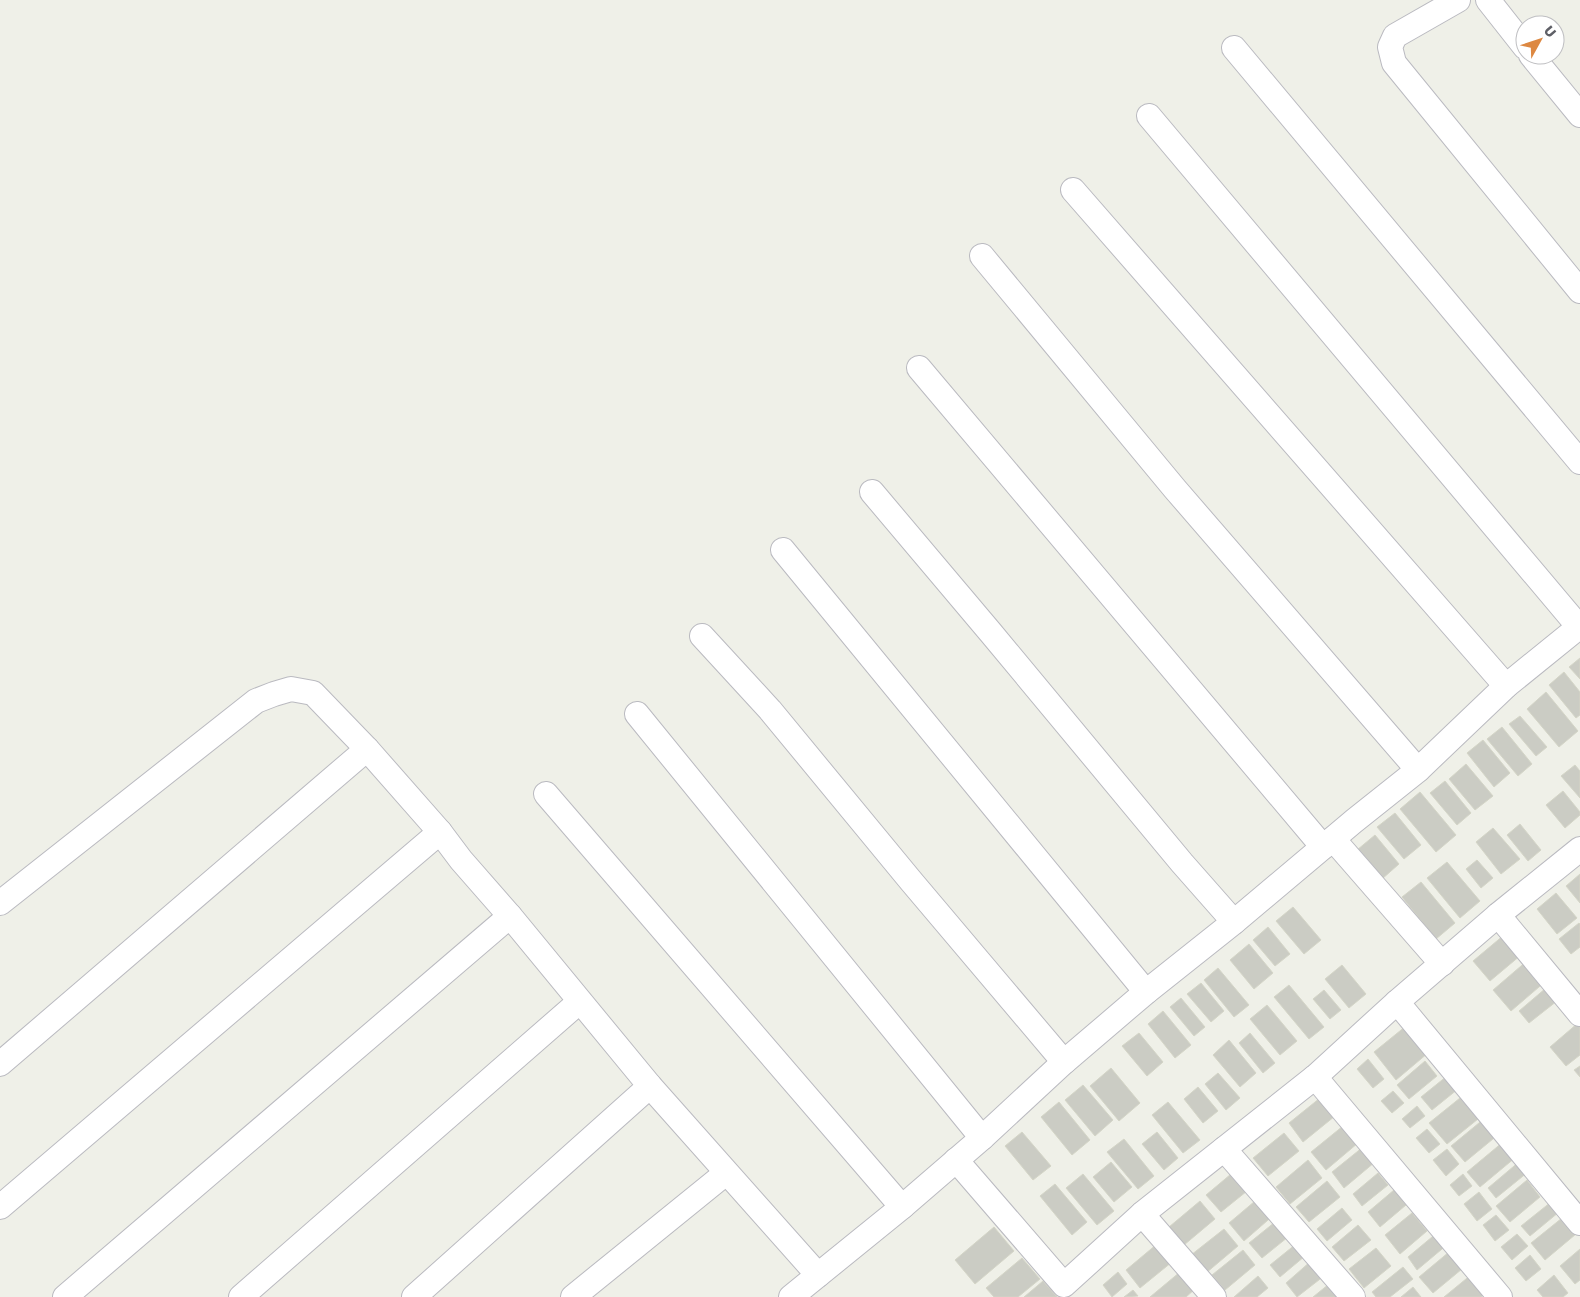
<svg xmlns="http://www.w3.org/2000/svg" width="1580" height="1297" font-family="Poppins,sans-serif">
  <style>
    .building { fill: #cbccc4; stroke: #d4d5c7 }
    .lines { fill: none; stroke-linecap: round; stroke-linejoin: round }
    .minor-casing { stroke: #babac0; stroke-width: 26 }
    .minor { stroke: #fff; stroke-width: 24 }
  </style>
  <rect width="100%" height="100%" fill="#eff0e8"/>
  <g class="building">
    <polygon points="1580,658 1580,679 1569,667"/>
    <polygon points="1564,672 1580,692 1580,715 1576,718 1549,685"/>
    <polygon points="1546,692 1578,731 1559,747 1527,709"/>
    <polygon points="1520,716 1547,747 1536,756 1509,724"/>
    <polygon points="1502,727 1532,764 1518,776 1487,739"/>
    <polygon points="1483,740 1510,773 1494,787 1467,753"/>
    <polygon points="1466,764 1493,796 1475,810 1449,779"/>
    <polygon points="1575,765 1580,771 1580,798 1561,776"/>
    <polygon points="1445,781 1471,813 1457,825 1430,793"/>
    <polygon points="1563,791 1580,812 1580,815 1565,828 1546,805"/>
    <polygon points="1420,792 1456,835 1436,852 1400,809"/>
    <polygon points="1395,813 1421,845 1404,859 1377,827"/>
    <polygon points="1520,824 1541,850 1528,861 1507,835"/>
    <polygon points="1493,828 1520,859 1501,874 1476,842"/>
    <polygon points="1375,835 1399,864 1382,879 1357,850"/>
    <polygon points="1477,860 1493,878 1481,888 1466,869"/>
    <polygon points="1447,862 1480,901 1460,918 1427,878"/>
    <polygon points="1580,874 1580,903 1566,886"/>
    <polygon points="1421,882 1455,923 1436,939 1402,897"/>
    <polygon points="1556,893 1577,918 1557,934 1537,909"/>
    <polygon points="1293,907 1321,940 1304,954 1276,921"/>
    <polygon points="1579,923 1580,924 1580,947 1571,954 1559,939"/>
    <polygon points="1268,927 1290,954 1275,966 1253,940"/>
    <polygon points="1504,935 1521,955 1490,981 1473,961"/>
    <polygon points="1249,944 1273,973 1254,989 1230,960"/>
    <polygon points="1528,960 1546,981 1511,1011 1493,990"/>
    <polygon points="1342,965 1366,994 1349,1008 1325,979"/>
    <polygon points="1218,968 1249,1005 1234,1017 1204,980"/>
    <polygon points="1201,983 1224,1011 1211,1022 1187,994"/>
    <polygon points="1289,985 1324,1027 1309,1039 1274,997"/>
    <polygon points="1546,988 1557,1001 1529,1023 1519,1011"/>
    <polygon points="1324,990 1341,1010 1330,1019 1313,999"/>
    <polygon points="1181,998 1205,1027 1194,1036 1170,1007"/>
    <polygon points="1267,1005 1297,1041 1280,1055 1250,1019"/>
    <polygon points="1163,1011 1191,1045 1175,1058 1148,1024"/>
    <polygon points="1578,1023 1580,1026 1580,1055 1566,1066 1550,1047"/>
    <polygon points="1406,1026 1428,1053 1396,1080 1374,1052"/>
    <polygon points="1139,1033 1163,1062 1147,1076 1122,1046"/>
    <polygon points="1250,1033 1275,1063 1263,1073 1239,1043"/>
    <polygon points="1229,1040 1256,1073 1240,1087 1213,1055"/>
    <polygon points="1368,1059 1384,1079 1373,1088 1357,1069"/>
    <polygon points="1425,1061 1437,1076 1409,1099 1397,1085"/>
    <polygon points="1580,1066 1580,1077 1574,1070"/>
    <polygon points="1111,1068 1140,1103 1119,1121 1090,1086"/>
    <polygon points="1218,1073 1240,1098 1226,1110 1205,1084"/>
    <polygon points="1447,1076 1458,1089 1432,1110 1421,1097"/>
    <polygon points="1083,1085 1113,1120 1095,1136 1065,1100"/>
    <polygon points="1198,1087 1218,1111 1203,1123 1184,1099"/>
    <polygon points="1393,1091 1404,1103 1392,1113 1381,1101"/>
    <polygon points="1320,1098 1335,1116 1303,1142 1289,1123"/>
    <polygon points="1460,1098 1478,1119 1447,1144 1429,1123"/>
    <polygon points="1059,1102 1090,1140 1072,1155 1041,1117"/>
    <polygon points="1168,1102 1200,1140 1183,1153 1152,1115"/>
    <polygon points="1417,1106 1425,1116 1410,1128 1402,1119"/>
    <polygon points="1485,1118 1499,1134 1465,1162 1451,1146"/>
    <polygon points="1343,1126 1358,1143 1326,1170 1311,1152"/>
    <polygon points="1427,1129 1440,1144 1429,1153 1416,1138"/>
    <polygon points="1022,1132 1051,1166 1033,1180 1005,1146"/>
    <polygon points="1157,1132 1178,1158 1164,1170 1142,1144"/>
    <polygon points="1284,1133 1299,1151 1268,1176 1253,1158"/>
    <polygon points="1124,1139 1154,1176 1138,1189 1107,1152"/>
    <polygon points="1503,1142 1516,1157 1480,1187 1467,1172"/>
    <polygon points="1363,1147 1375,1162 1344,1188 1332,1172"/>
    <polygon points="1447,1149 1459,1164 1446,1176 1433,1160"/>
    <polygon points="1308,1160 1322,1178 1290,1204 1276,1187"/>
    <polygon points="1520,1161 1528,1172 1496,1198 1488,1188"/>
    <polygon points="1111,1162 1132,1187 1114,1202 1093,1177"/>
    <polygon points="1237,1169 1252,1187 1221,1212 1206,1195"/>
    <polygon points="1378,1173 1388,1185 1362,1206 1353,1194"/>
    <polygon points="1083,1174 1114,1211 1097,1225 1066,1188"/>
    <polygon points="1463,1174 1472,1186 1459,1196 1450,1185"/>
    <polygon points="1527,1180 1540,1197 1510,1222 1496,1206"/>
    <polygon points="1327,1181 1340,1197 1309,1222 1296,1207"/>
    <polygon points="1055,1184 1087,1222 1072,1235 1040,1196"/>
    <polygon points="1394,1190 1406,1205 1380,1227 1368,1212"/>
    <polygon points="1479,1192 1492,1209 1477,1221 1464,1204"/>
    <polygon points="1261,1196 1275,1214 1244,1241 1229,1223"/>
    <polygon points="1200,1201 1215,1219 1184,1245 1169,1227"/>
    <polygon points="1551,1202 1559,1212 1530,1236 1521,1226"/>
    <polygon points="1342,1208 1352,1220 1327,1241 1317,1229"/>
    <polygon points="1412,1213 1427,1231 1400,1254 1385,1235"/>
    <polygon points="1496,1215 1509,1230 1495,1241 1483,1225"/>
    <polygon points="1280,1218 1293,1233 1262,1258 1249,1243"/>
    <polygon points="1562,1218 1576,1234 1545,1260 1531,1243"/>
    <polygon points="1358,1225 1371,1240 1344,1261 1332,1247"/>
    <polygon points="994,1227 1014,1251 975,1284 955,1260"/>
    <polygon points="1224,1229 1238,1246 1206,1273 1191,1255"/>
    <polygon points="1438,1232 1448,1244 1417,1270 1408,1257"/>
    <polygon points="1517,1234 1528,1246 1512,1260 1501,1247"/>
    <polygon points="1157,1244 1172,1262 1140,1288 1126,1270"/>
    <polygon points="1296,1244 1305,1256 1280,1277 1270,1265"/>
    <polygon points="1376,1248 1391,1266 1364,1288 1349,1269"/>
    <polygon points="1580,1249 1580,1280 1575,1284 1560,1266"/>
    <polygon points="1243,1250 1255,1265 1225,1290 1212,1275"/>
    <polygon points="1449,1252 1462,1269 1433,1293 1419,1277"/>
    <polygon points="1530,1255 1541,1269 1526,1281 1515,1268"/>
    <polygon points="1022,1258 1040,1279 1018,1297 994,1297 986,1288"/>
    <polygon points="1311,1261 1324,1276 1297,1297 1286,1283"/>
    <polygon points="1403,1267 1413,1279 1390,1297 1376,1297 1372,1292"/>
    <polygon points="1118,1272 1127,1284 1112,1297 1103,1285"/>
    <polygon points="1180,1272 1195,1289 1186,1297 1150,1297"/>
    <polygon points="1472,1274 1487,1292 1481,1297 1444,1297"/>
    <polygon points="1554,1275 1568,1293 1563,1297 1543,1297 1537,1290"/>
    <polygon points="1258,1276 1268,1288 1257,1297 1234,1297"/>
    <polygon points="1043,1281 1057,1297 1024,1297"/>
    <polygon points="1329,1284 1340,1297 1313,1297"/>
    <polygon points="1413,1287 1421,1297 1401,1297"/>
    <polygon points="1133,1290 1138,1296 1124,1297"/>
  </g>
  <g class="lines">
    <defs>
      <g id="minor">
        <polyline points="1458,0 1395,36 1390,47 1394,63 1580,291"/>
        <polyline points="1488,0 1525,47"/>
        <polyline points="1234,48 1580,462"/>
        <polyline points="1531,55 1580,115"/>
        <polyline points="1149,116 1579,627"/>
        <polyline points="1073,190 1506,686"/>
        <polyline points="982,256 1175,489 1418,770"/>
        <polyline points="919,368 1323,847"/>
        <polyline points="872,492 991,633 1182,863 1234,922"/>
        <polyline points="783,550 1146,992"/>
        <polyline points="702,636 770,710 911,881 1064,1062"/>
        <polyline points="637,714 982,1138"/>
        <polyline points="546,794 902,1207"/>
        <polyline points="1333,839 1442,964"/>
        <polyline points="0,903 256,701 274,694 291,689 313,693 367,749 440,832 461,860 510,916 650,1086 818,1275"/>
        <polyline points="1498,915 1580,1014"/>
        <polyline points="1397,1002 1580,1223"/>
        <polyline points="0,1064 367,749"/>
        <polyline points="1315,1077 1500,1297"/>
        <polyline points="1224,1149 1353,1297"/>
        <polyline points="956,1160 1064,1285 1142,1214 1315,1077 1397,1002 1498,915 1580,849"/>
        <polyline points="0,1207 440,832"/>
        <polyline points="1142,1214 1214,1297"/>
        <polyline points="65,1297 510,916"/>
        <polyline points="241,1297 579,1002"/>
        <polyline points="414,1297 650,1086"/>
        <polyline points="573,1297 726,1173"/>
        <polyline points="791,1297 902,1207 982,1138 1064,1062 1146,992 1234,922 1354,821 1418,770 1506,686 1580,626"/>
      </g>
    </defs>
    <use href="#minor" class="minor-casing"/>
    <use href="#minor" class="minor"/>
  </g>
  <g transform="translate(1540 40) rotate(50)"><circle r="24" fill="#ffffff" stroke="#bfbfc2"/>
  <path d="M0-4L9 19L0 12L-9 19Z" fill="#dd8841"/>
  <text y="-8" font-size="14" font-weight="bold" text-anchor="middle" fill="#5f6067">U</text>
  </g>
</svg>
